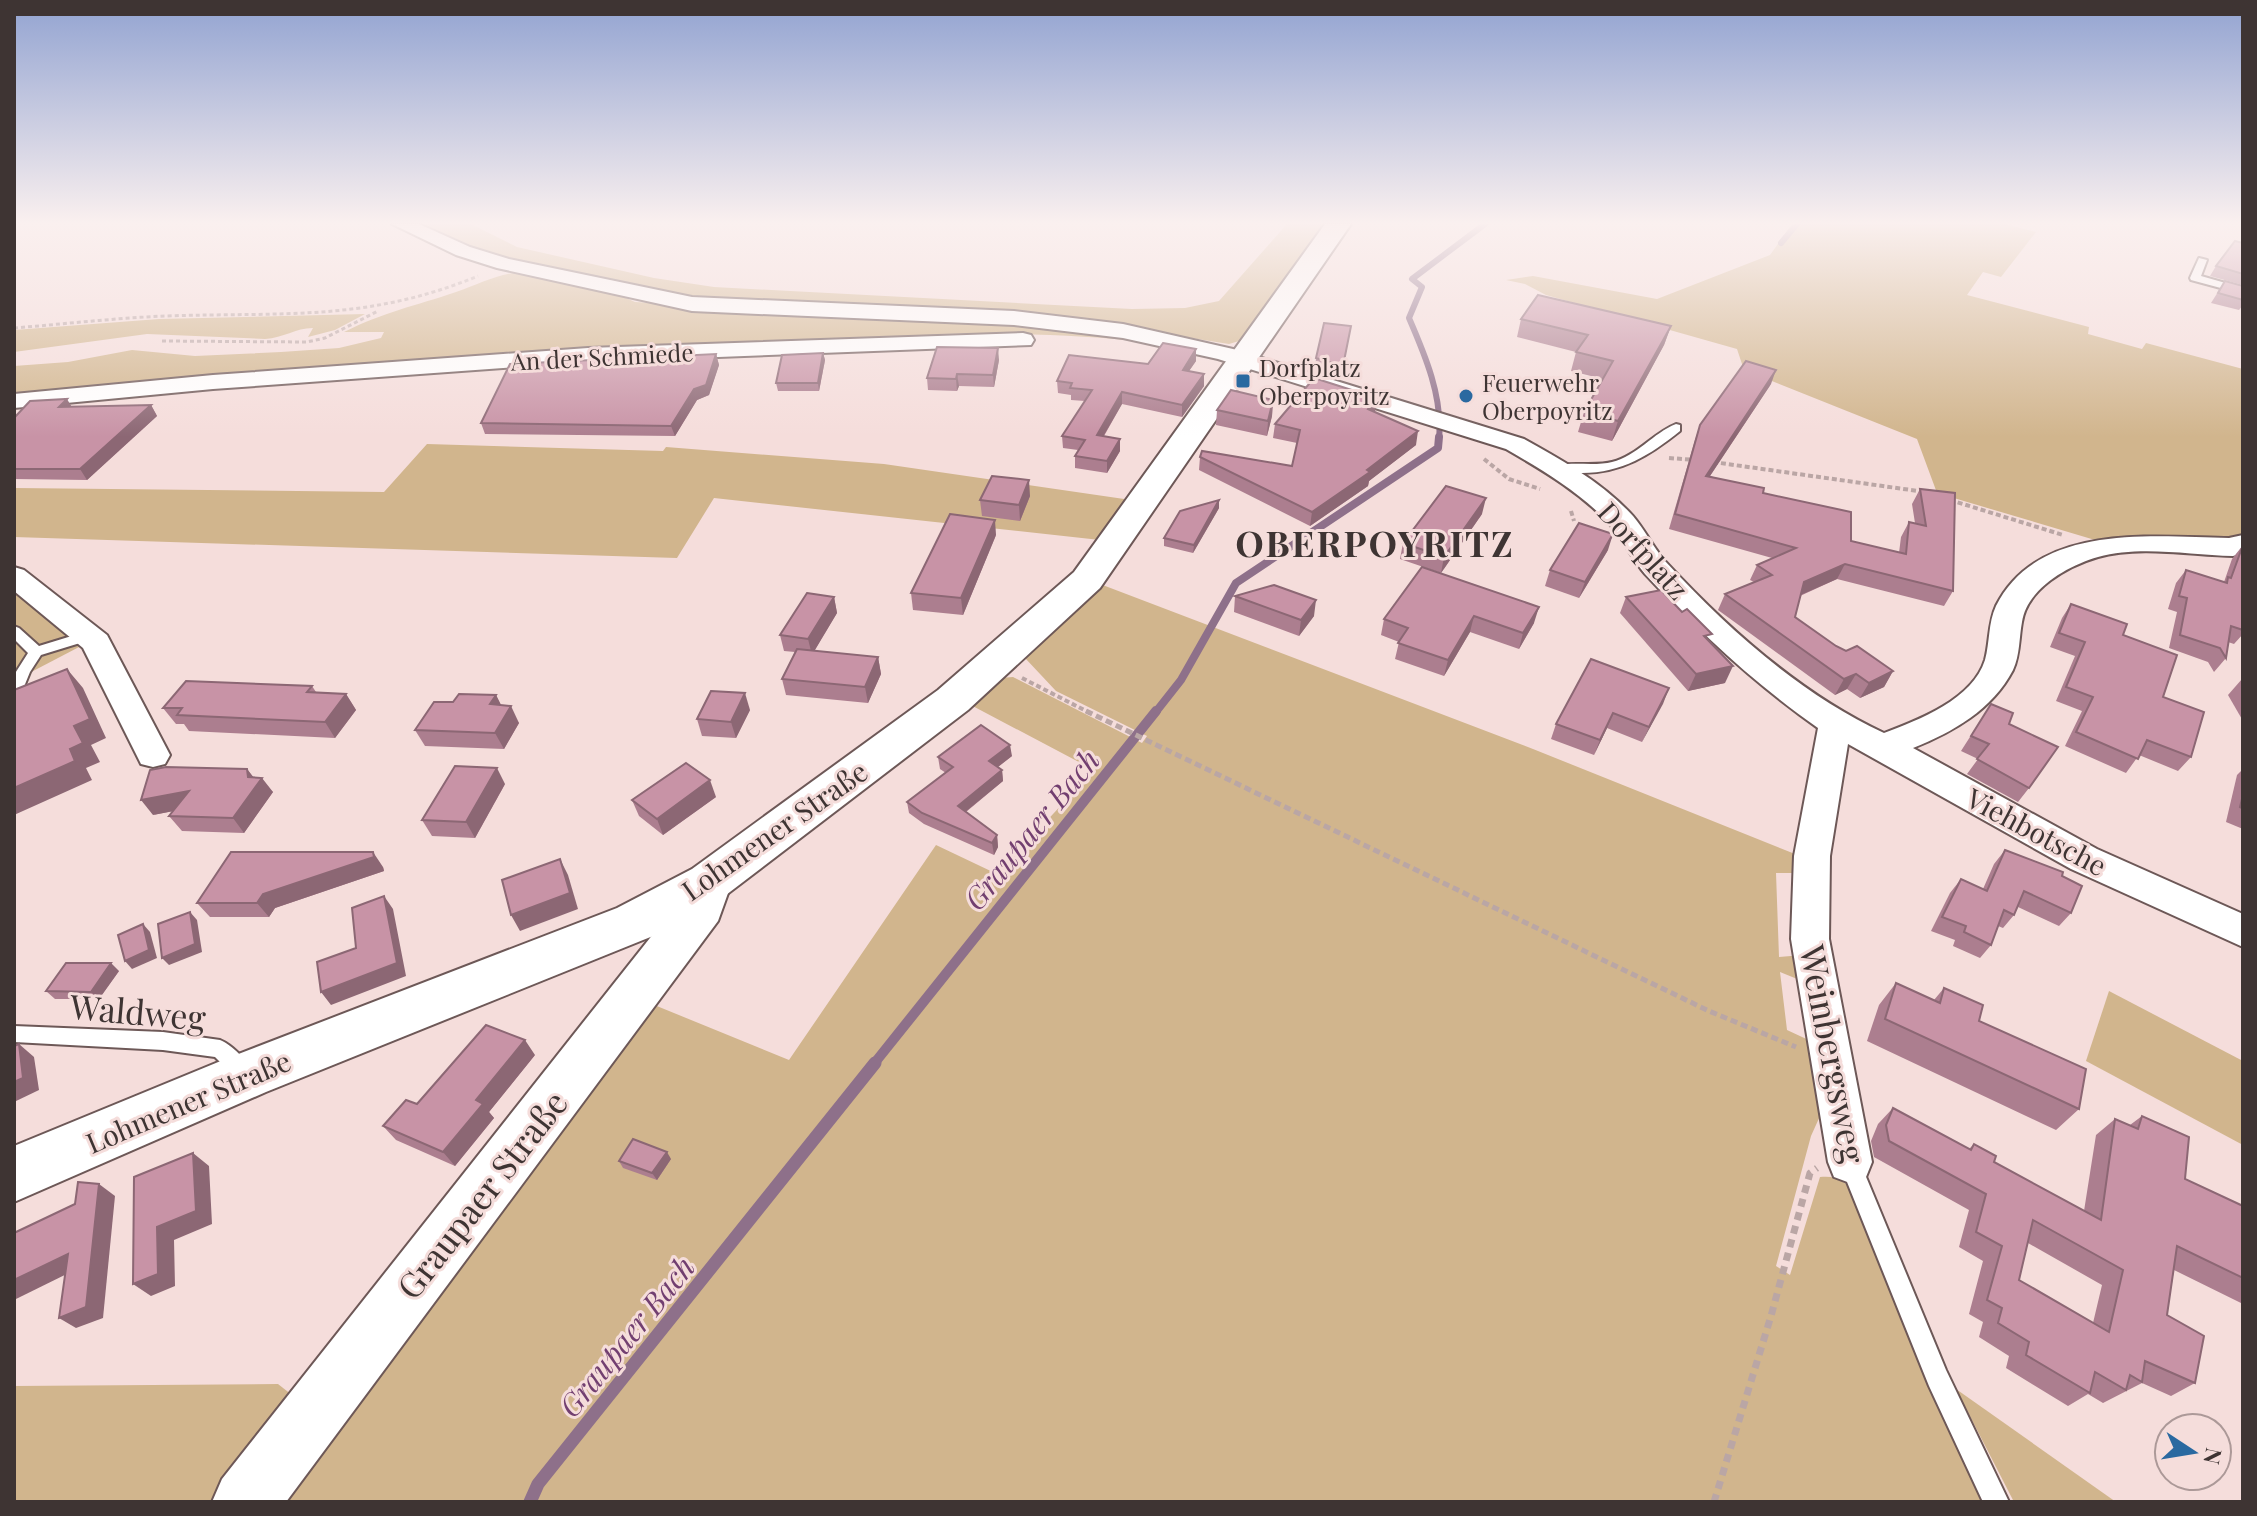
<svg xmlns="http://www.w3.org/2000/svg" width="2257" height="1516" font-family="'Playfair Display',serif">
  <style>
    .green { fill: #d1b58d }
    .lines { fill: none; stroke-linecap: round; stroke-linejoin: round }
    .stream-far3 { stroke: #8e708a; stroke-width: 6 }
    .stream-far2 { stroke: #8e708a; stroke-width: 8 }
    .stream-far1 { stroke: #8e708a; stroke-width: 10 }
    .stream { stroke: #8e708a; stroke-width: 13 }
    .service-casing { stroke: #6d5857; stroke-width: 4 }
    .minor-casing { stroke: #6d5857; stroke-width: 4 }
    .tertiary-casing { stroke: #6d5857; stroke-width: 4 }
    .secondary-casing { stroke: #6d5857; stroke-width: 4 }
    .path-far3 { stroke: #baa6a5; stroke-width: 3; stroke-dasharray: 4 3; stroke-linecap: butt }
    .path-far2 { stroke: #baa6a5; stroke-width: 4; stroke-dasharray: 5 3; stroke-linecap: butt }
    .path-far1 { stroke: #baa6a5; stroke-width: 5; stroke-dasharray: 7 4; stroke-linecap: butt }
    .path { stroke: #baa6a5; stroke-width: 7; stroke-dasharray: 8 6; stroke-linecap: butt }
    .service { fill: #fff; fill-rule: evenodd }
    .minor { fill: #fff; fill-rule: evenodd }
    .tertiary { fill: #fff; fill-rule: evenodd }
    .secondary { fill: #fff; fill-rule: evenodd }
    .wall { fill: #ac7e8f; fill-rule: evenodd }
    .shaded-wall { fill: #8c6774 }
    .building { fill: #c893a6; stroke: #8c6774; stroke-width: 2; fill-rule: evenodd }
    .poi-dot { fill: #2a69a0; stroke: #f5dddb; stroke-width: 3 }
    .labels { text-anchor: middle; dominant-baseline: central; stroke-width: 6; stroke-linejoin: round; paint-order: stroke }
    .far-street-label { font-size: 24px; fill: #3e3433; stroke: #f5dddb }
    .far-poi-label { font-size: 24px; fill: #3e3433; stroke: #f5dddb; text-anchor: start }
    .street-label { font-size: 28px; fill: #3e3433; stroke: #f5dddb }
    .water-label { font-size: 30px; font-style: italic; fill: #723f70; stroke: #f5dddb }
    .near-street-label { font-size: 34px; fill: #3e3433; stroke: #f5dddb }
    .district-label { font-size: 36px; font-weight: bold; letter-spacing: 2px; fill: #3e3433; stroke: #f5dddb }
  </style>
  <rect width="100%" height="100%" fill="#f5dddb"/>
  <g class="green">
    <polygon points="413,224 471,224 517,247 654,278 714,287 1132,309 1185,308 1219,301 1287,224 1329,224 1249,338 1229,344 1122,327 723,303 536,267 473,250"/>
    <polygon points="1792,224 2004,224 2036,232 2001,277 1983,272 1967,295 2089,327 2088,334 2142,349 2146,343 2243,369 2243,535 2221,541 2095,540 1937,493 1917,439 1744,370 1737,349 1546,295 1525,284 1506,280 1533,276 1657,299 1770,255"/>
    <path d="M521,272L608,290L635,302L1074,327L1151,343C1081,334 1010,333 938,334L933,338L14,397V366L68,362L132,350L195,356L281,352L339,348L381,338L384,332H344C384,312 415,306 456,292C479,284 497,274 521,272Z"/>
    <path d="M365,314L335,330L308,337L313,328C295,328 284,338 265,339L147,334L14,352V330L159,319Z"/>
    <polygon points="427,444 663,451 666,447 884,464 1131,500 1100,540 714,498 677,558 14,537 14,488 384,492"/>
    <path d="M1100,584L1533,749L1795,854L1800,873H1776L1779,957L1803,955L1807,983L1780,972L1787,1030L1815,1043L1825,1105L1811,1136L1776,1266L1790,1275L1820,1177C1840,1175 1846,1183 1858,1197L1986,1502H266L647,1002L789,1060L936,845L997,874L1094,770L967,703L1000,678L1013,677L1142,743L1147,736L1056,691L1025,658Z"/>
    <polygon points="14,590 81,646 14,681"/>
    <polygon points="2109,991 2243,1061 2243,1145 2086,1061"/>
    <polygon points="278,1384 292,1395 226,1502 14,1502 14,1386"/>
    <polygon points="1956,1389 2116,1502 2014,1502"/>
  </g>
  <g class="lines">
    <g class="stream-far3">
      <polyline points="1781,243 1797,224"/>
      <path d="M1439,439C1443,397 1425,355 1409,318L1422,287L1412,279L1485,224"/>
    </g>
    <polyline class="stream-far2" points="1155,713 1181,680 1236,583 1438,448 1439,437"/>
    <polyline class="stream-far1" points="873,1065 1156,711"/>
    <polyline class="stream" points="530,1502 538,1484 875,1063"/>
    <defs>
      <g id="service">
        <polygon points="2199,258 2207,260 2201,276 2243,288 2243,294 2191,280 2190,278"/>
        <path d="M1676,424L1680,425V431C1650,455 1622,473 1582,473C1571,473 1559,474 1551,468C1562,460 1595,467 1612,462C1637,456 1653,433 1676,424Z"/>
        <polygon points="14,626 19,628 39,646 88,631 95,636 93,639 41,655 30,672 19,699 14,700 14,675 28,653 14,639"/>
        <path d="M14,1026L163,1032L220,1040C232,1045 247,1060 253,1072L250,1078L243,1081L236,1078L215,1057L163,1050L14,1042Z"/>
        <polygon points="1850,1152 1857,1155 1946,1370 2009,1502 1983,1502 1929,1386 1839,1162 1843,1155"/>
      </g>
      <g id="minor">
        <path d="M392,224H419L470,247L509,259L692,297L1014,311L1123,324L1233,349L1524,439C1562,460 1603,483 1633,516C1645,530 1653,547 1665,561C1727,628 1800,694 1884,733C1919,720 1973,699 1985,660C1990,642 1988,623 1996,606C2038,522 2154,537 2229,538L2243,535V553L2233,556C2190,555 2140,545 2098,557C2067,566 2027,589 2022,622C2019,638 2020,655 2013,670C1992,710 1953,732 1913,748L2097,849L2243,914V947L2071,869L1848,744L1830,856L1829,939L1872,1162L1866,1177L1850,1183L1834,1177L1828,1162L1791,939L1794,856L1818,728C1755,684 1697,630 1645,574C1633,560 1625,543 1614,529C1585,495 1544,471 1506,449L1218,359L1123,338L1014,325L692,311L497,268L456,255Z"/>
        <polygon points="1023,333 1031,335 1034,340 1031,345 588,362 213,389 14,408 14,394 213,375 588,348"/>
        <polygon points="14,567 24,570 107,635 170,755 165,764 153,767 141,764 83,648 14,591"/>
      </g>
      <polygon id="tertiary" points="709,864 725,869 732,882 718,921 286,1502 212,1502 222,1479 680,900 693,869"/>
      <polygon id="secondary" points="1325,224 1351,224 1100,588 968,710 726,895 653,936 266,1092 14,1202 14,1146 228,1058 617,908 692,869 938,690 1074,572"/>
    </defs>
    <use href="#service" class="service-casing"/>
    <use href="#minor" class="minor-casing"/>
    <use href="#tertiary" class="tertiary-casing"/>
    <use href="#secondary" class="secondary-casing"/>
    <g class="path-far3">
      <path d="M14,328C65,324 115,318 166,316C283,312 366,322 478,276"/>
      <polyline points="162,341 307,342 325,338 378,311"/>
    </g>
    <g class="path-far2">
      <polyline points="1669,458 1695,460"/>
      <polyline points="1484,459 1509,479 1540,489"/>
      <polyline points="1713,462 1925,492"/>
      <polyline points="1950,500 2063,535"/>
      <polyline points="1571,511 1574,521"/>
      <polyline points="1022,678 1090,713"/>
    </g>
    <polyline class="path-far1" points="1086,711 1709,1011 1796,1047"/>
    <polyline class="path" points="1714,1502 1771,1316 1810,1173 1817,1168"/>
    <use href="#service" class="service"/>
    <use href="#minor" class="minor"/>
    <use href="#tertiary" class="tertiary"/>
    <use href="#secondary" class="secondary"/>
  </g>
  <g class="wall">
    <polygon points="2243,243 2243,285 2210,276 2216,266"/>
    <polygon points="2225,281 2243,286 2243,305 2239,310 2211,303"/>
    <polygon points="1521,319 1671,326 1664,345 1612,441 1578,432 1584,412 1603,379 1571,371 1576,352 1517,337"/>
    <polygon points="1351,326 1341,379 1315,371 1316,358"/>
    <polygon points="823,353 825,360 819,391 778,391 776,383"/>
    <polygon points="716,354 719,365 709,395 697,400 675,436 485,434 481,423"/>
    <polygon points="999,360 994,387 959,386 957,391 928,390 927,378"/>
    <polygon points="1196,361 1189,371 1204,374 1204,386 1182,417 1122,404 1104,436 1120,439 1120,451 1107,473 1075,468 1075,456 1078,450 1063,448 1062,436 1085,401 1071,400 1071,395 1058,393 1057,381 1148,364"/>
    <polygon points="1771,384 1710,476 1763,493 1851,541 1899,553 1901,537 1909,522 1915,523 1912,504 1920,489 1953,591 1944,606 1837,579 1800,596 1795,617 1836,646 1893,671 1884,687 1860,698 1847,689 1835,695 1718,610 1725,594 1754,582 1750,580 1757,565 1772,558 1669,529 1695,440 1700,425"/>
    <polygon points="1273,400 1272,416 1267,436 1216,425 1217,410"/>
    <polygon points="151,405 157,416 87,480 14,479 14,418 72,407"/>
    <polygon points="1374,412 1416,445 1369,481 1368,486 1310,526 1199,470 1200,457 1292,466 1297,443 1273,438 1275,424"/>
    <polygon points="1030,496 1020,521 982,516 980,500"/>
    <polygon points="1219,500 1219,508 1193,553 1164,546 1164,538"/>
    <polygon points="1482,514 1441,573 1400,559 1403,543"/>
    <polygon points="996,535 963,615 913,610 911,593"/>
    <polygon points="2243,545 2243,634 2234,644 2228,642 2226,658 2214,672 2208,662 2169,648 2177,612 2168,609 2176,583 2186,570 2224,582 2232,559"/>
    <polygon points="1608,550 1579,598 1545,586 1550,570"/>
    <polygon points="1422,567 1534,623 1519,649 1470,632 1444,676 1395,659 1399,642 1381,635 1384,619"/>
    <polygon points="1235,596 1314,616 1299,636 1234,612"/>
    <polygon points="834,597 837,613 814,651 878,657 881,674 868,703 786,695 782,679 795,652 784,651 780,635"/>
    <polygon points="1626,597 1682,612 1709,641 1725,683 1688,691 1620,613"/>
    <polygon points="2071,604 2123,635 2163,697 2191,757 2178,771 2139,755 2126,773 2065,746 2082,711 2056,701 2075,656 2050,647 2062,618"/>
    <polygon points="2242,679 2243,679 2243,721 2228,695"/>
    <polygon points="312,686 316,692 346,694 356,710 335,738 189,731 184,724 176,724 163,708"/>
    <polygon points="1669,688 1642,742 1607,728 1594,755 1551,739 1556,724"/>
    <polygon points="496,695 501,705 519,723 504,749 425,746 415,730 453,702"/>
    <polygon points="1991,704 2009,724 2029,788 2018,802 1967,774 1978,759 1961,751"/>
    <polygon points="750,710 736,738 702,736 697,719"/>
    <polygon points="1012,756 998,767 1002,770 1003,781 966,812 997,835 998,847 994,855 924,824 909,813 907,802 946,773 940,769 938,757"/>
    <polygon points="247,769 253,777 273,792 244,833 182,831 169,816 173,811 153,815"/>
    <polygon points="2243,769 2243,829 2226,822 2237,775"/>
    <polygon points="505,784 475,838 432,836 422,820"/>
    <polygon points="716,797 663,835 639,816 632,800"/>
    <polygon points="2005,850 2062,876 2071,913 2059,926 2018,907 2014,915 2003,928 1998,926 1991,945 1980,958 1953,946 1955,940 1931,931 1950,893 1961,879 1983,889 1994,864"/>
    <polygon points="383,867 384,871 275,908 269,917 210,917 197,903"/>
    <polygon points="119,971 99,999 55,999 46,991"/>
    <polygon points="1896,983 1934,1000 1944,988 1979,1021 2079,1109 2056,1130 1867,1041 1879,1005"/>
    <polygon points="535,1055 489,1112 494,1118 455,1166 396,1140 383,1126"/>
    <path d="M1893,1108L1969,1149L1974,1144L1994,1162L2084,1211L2096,1135L2115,1119L2130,1125L2142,1116L2185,1179L2243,1206V1304L2174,1270L2167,1315L2195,1383L2171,1396L2142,1383L2103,1403L2088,1394L2068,1406L2006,1368L2009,1356L1979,1337L1983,1322L1969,1314L1983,1261L1959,1247L1969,1210L1874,1157L1871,1141L1878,1124ZM2028,1243L2102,1285L2093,1323L2019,1280Z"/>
    <polygon points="671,1159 657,1180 623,1168 619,1161"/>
  </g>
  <g class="shaded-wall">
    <polygon points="1671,326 1664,345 1612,441 1618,421"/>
    <polygon points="998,348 999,360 994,387 993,375"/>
    <polygon points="1196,349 1196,361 1182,381 1183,370"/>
    <polygon points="823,353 825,360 819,391 818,383"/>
    <polygon points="716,354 719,365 709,395 697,400 675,436 671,426"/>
    <polygon points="1776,370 1771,384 1700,491 1706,476"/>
    <polygon points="957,374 959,386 957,391 956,379"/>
    <polygon points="1204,374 1204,386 1182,417 1182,405"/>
    <polygon points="1122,392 1122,404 1097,447 1097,435"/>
    <polygon points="1377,398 1375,412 1365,423 1368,409"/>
    <polygon points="67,399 73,409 59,407"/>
    <polygon points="1273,400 1272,416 1267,436 1268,421"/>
    <polygon points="151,405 157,416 87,480 80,469"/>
    <polygon points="1418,431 1416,445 1369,481 1368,486 1310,526 1312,512"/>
    <polygon points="1120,439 1120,451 1107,473 1107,461"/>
    <polygon points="1029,480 1030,496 1020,521 1019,505"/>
    <polygon points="1486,498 1482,514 1441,573 1444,557"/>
    <polygon points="1219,500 1219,508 1193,553 1194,545"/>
    <polygon points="995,520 996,535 963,615 961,598"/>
    <polygon points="1613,534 1608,550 1579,598 1585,582"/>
    <polygon points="1845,564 1837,579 1796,597 1804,582"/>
    <polygon points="834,597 837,613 812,655 808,639"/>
    <polygon points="1316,600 1314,616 1299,636 1301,620"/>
    <polygon points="1539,607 1534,623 1519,649 1523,633"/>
    <polygon points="1474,616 1470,632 1444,676 1448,660"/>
    <polygon points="878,657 881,674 868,703 865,687"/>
    <polygon points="1733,666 1725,683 1688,691 1696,674"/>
    <polygon points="67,669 83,688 106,738 91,745 100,762 86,768 92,780 14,815 14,788 70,749 74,726"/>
    <polygon points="1893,671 1884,687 1860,698 1869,683"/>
    <polygon points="1856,674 1847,689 1835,695 1844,679"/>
    <polygon points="1669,688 1663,704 1642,742 1649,727"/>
    <polygon points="745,693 750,710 736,738 731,722"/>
    <polygon points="346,694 356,710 335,738 325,722"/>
    <polygon points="496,695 504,711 490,704"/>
    <polygon points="511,706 519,723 504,749 495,733"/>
    <polygon points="1613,713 1607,728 1594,755 1600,740"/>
    <polygon points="1010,745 1012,756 990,773 989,761"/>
    <polygon points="497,768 505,784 475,838 466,822"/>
    <polygon points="247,769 258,783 262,778 273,792 244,833 233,818 248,777"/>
    <polygon points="1002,770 1003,781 959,817 958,806"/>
    <polygon points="710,780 716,797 663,835 657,819"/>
    <polygon points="189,791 200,806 153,815 141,800"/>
    <polygon points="997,835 998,847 994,855 992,843"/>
    <polygon points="373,852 383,867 384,871 275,908 269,917 257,903 263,894"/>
    <polygon points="560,859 568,875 578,909 520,931 511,915"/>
    <polygon points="384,896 393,909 406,976 331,1005 321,992 397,963"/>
    <polygon points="190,912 197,920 202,952 169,965 162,958"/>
    <polygon points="143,924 150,932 157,958 132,969 125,961"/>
    <polygon points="111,963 119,971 99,999 91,992"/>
    <polygon points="525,1040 535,1055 489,1112 494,1118 455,1166 443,1152 476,1100"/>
    <polygon points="19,1044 34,1057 39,1090 14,1102 14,1082"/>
    <polygon points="667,1152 671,1159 657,1180 652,1173"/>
    <polygon points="193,1153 209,1166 212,1224 174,1240 175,1286 151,1296 133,1284 157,1227"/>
    <polygon points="99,1184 115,1196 103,1318 76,1328 59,1318"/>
    <polygon points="68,1254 85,1265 14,1300 14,1280"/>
  </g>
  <g class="building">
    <polygon points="2235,241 2243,243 2243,274 2216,266"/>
    <polygon points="2225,281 2243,286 2243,300 2218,293"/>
    <polygon points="1538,295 1671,326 1618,421 1584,412 1613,361 1576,352 1588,335 1521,319"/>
    <polygon points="1324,323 1351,326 1343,366 1316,358"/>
    <polygon points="1163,343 1196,349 1183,370 1204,374 1182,405 1122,392 1097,435 1120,439 1107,461 1075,456 1085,440 1062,436 1092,390 1070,388 1072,383 1057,381 1069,355 1148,364"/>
    <polygon points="937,347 998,348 993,375 957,374 956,379 927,378"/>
    <polygon points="823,353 818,383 776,383 782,355"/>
    <polygon points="716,354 706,385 694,389 671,426 481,423 510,364"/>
    <polygon points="1746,361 1776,370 1706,476 1764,488 1763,493 1851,512 1851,541 1906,554 1909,522 1926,526 1920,489 1955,493 1953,591 1845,564 1804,582 1795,617 1836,646 1846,651 1857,646 1893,671 1869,683 1856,674 1844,679 1725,594 1772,575 1757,565 1796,548 1675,514 1700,425"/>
    <polygon points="1311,377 1377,398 1368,409 1418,431 1367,470 1370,472 1312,512 1200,457 1202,451 1292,466 1300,430 1275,424 1309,384"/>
    <polygon points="1231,390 1273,400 1268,421 1217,410"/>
    <polygon points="67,399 59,407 151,405 80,469 14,469 14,418 30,401"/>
    <polygon points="992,476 1029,480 1019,505 980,500"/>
    <polygon points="1446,486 1486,498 1444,557 1403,543"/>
    <polygon points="1219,500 1194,545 1164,538 1180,511"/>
    <polygon points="950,514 995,520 961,598 911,593"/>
    <polygon points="1579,523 1613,534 1585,582 1550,570"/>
    <polygon points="2243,545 2243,630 2231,626 2226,658 2220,648 2180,635 2187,598 2179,596 2186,570 2227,583 2228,577 2231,578"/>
    <polygon points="1422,567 1539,607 1523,633 1474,616 1448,660 1398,643 1408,628 1384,619"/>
    <polygon points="1274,585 1316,600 1301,620 1235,596"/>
    <polygon points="1661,590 1682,612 1687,609 1712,634 1704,636 1733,666 1696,674 1626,597"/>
    <polygon points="807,593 834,597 808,639 780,635"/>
    <polygon points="2071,604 2127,624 2123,635 2177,655 2163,697 2204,712 2191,757 2147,740 2138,759 2076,732 2093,697 2066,687 2085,642 2059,633"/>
    <polygon points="797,649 878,657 865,687 782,679"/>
    <polygon points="1591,659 1669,688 1649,727 1613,713 1600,740 1556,724"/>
    <polygon points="67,669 90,719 74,726 83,743 70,749 75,761 14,788 14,690"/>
    <polygon points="186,681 312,686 307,692 346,694 325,722 177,715 182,708 163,708"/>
    <polygon points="711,691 745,693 731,722 697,719"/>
    <polygon points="459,694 496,695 490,704 511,706 495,733 415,730 434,702 453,702"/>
    <polygon points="1991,704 2013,713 2009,724 2058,747 2029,788 1977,759 1989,744 1971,736"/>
    <polygon points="981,725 1010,745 989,761 1002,770 958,806 997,835 992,843 922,813 907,802 953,767 938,757"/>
    <polygon points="686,763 710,780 657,819 632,800"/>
    <polygon points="455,766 497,768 466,822 422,820"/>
    <polygon points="166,767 247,769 248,777 262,778 233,818 169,816 189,791 141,800 150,770"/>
    <polygon points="2243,795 2243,809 2240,807"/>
    <polygon points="2005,850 2063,872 2062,876 2082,886 2071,913 2024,891 2014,915 2004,910 1991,945 1964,932 1966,926 1942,917 1961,879 1987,891"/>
    <polygon points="231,852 373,852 374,857 263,894 257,903 197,903"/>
    <polygon points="560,859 570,893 511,915 502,880"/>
    <polygon points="384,896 397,963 321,992 317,962 356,948 352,908"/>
    <polygon points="190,912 195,944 162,958 158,924"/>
    <polygon points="143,924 149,950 125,961 118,935"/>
    <polygon points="66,963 111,963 91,992 46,991"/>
    <polygon points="1896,983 1940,1003 1944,988 1983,1005 1979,1021 2086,1069 2079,1109 1885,1019"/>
    <polygon points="486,1025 525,1040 476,1100 483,1104 443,1152 383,1126 406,1100 417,1104"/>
    <polygon points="19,1044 23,1078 14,1082 14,1046"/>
    <path d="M1893,1108L1971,1150L1974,1144L1996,1156L1994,1162L2101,1220L2115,1119L2138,1129L2142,1116L2189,1137L2185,1179L2243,1206V1278L2177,1246L2167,1315L2204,1336L2195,1383L2145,1361L2142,1382L2130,1375L2126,1390L2095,1372L2090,1393L2026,1355L2029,1342L1998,1323L2002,1308L1987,1300L2002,1246L1976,1232L1986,1194L1889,1141L1886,1125ZM2033,1220L2123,1270L2109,1332L2019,1280Z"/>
    <polygon points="633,1139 667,1152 652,1173 619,1161"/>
    <polygon points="193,1153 196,1211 157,1227 158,1274 133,1284 134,1177"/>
    <polygon points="78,1182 99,1184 86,1307 59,1318 68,1254 14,1280 14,1233 75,1204"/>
  </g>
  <linearGradient id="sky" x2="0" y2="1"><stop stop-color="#92a3d1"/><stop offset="0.51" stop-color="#faf0ef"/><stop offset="1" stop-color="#faf0ef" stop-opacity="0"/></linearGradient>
  <rect width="2257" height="437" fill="url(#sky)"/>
  <g class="poi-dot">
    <rect x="1235" y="373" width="16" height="16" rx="4"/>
    <circle cx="1466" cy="396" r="8"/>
  </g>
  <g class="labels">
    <g class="far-street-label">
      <text transform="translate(602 356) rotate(-3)">An der Schmiede</text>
    </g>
    <g class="far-poi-label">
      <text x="1259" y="367">Dorfplatz<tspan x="1259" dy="28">Oberpoyritz</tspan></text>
      <text x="1482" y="382">Feuerwehr<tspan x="1482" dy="28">Oberpoyritz</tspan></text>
    </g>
    <g class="street-label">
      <text transform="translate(1644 550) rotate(48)">Dorfplatz</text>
      <text transform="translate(774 830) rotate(-35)">Lohmener Straße</text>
      <text transform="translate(2037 831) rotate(28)">Viehbotsche</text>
      <text transform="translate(188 1101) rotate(-23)">Lohmener Straße</text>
    </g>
    <g class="water-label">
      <text transform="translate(1031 829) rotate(-51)">Graupaer Bach</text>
      <text transform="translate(626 1336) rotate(-51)">Graupaer Bach</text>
    </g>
    <g class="near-street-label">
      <text transform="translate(138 1011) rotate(5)">Waldweg</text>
      <text transform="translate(1834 1054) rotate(79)">Weinbergsweg</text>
      <text transform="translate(481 1194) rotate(-52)">Graupaer Straße</text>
    </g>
    <g class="district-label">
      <text x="1375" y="542">OBERPOYRITZ</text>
    </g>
  </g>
  <rect width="2257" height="1516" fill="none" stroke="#3e3433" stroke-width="32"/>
  <g transform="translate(2193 1452) rotate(102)"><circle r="38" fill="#f5dddb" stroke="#ac9998" stroke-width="2"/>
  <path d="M0-6L14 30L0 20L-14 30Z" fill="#2a69a0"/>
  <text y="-12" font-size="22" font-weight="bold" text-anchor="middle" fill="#3e3433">N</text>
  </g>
</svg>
